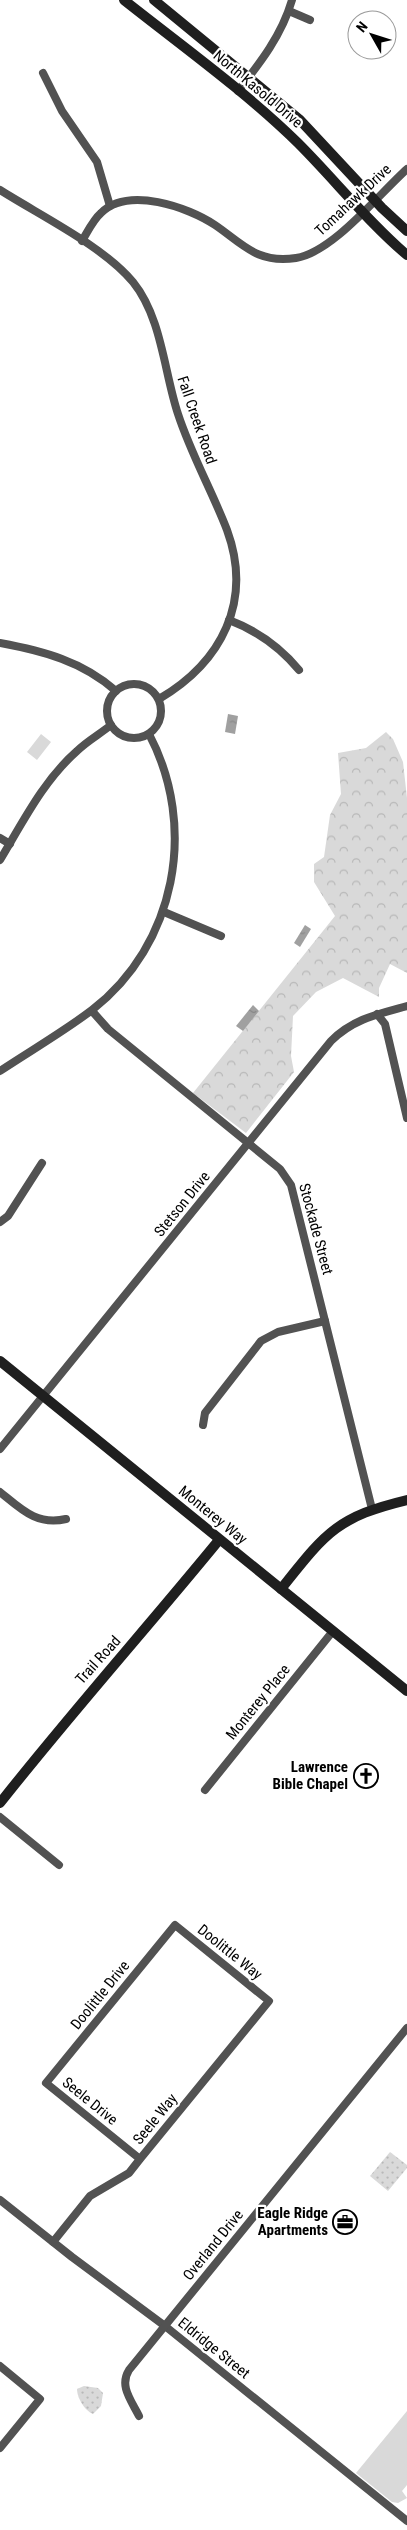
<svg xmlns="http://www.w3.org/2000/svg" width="407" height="2530" font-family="'Roboto Condensed',sans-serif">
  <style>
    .grass { fill: #d9d9d9 }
    .forest { fill: url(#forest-crowns) }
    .park { fill: url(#park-dots) }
    .water { fill: url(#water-ripples) }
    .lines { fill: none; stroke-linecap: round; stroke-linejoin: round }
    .street { stroke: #525252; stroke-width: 8 }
    .secondary { stroke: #1f1f1f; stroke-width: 10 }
    .labels { text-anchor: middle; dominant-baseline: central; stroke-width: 4.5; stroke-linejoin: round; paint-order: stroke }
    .street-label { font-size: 15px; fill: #000; stroke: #fff }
    .poi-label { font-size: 15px; font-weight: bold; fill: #000; stroke: #fff; text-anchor: end }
  </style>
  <defs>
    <pattern id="forest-crowns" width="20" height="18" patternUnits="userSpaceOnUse" patternTransform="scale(1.25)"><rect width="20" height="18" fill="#d9d9d9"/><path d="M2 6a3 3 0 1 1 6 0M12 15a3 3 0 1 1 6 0" fill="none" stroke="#b8b8b8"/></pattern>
    <pattern id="park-dots" width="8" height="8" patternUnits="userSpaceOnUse" patternTransform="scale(1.25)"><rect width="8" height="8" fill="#d9d9d9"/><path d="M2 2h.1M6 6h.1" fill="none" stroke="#b8b8b8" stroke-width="1.8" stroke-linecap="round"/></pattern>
    <pattern id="water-ripples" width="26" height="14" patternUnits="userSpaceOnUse" patternTransform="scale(1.25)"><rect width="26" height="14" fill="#a0a0a0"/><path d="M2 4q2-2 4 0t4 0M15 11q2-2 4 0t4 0" fill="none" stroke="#888"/></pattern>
  </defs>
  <rect width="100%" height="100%" fill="#fff"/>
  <g class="grass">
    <polygon points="41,734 51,742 37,760 27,752"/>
    <polygon points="407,2411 407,2485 402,2491 407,2498 398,2503 392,2502 356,2473"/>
  </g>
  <polygon class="forest" points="386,732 393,739 403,762 407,798 407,973 390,964 379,988 379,997 343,978 316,992 293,1016 291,1056 294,1072 246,1133 193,1093 335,916 314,882 314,864 324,857 330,815 341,794 338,753 366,748"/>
  <g class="park">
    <polygon points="390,2152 407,2165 407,2168 388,2191 370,2176"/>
    <path d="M84,2386L98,2388L103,2393L101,2406L93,2414C85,2411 77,2398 77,2389Z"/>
  </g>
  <g class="water">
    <polygon points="228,714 238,716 235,734 225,732"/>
    <polygon points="305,925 311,929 300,947 294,943"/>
    <polygon points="253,1005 259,1011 243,1031 236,1026"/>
  </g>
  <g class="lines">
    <g class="street">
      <polyline points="289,11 310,20"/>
      <polyline points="43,73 62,111 97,162 110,206"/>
      <path d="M238,91C260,63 282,35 292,0"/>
      <path d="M0,190C41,216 103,246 133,282C162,318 164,372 178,414C191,454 212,491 227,530C253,601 222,662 159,699"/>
      <path d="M82,241C88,231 93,220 101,213C128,186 188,207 215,225C243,244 257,264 296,258C333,252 378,195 407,169"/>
      <path d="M229,620C258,631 280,647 299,670"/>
      <path d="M0,643C43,651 82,661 116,691"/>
      <circle cx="134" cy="711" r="27"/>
      <polyline points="0,838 10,844"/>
      <path d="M0,860C23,822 43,781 77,751C87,741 100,734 111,725"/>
      <polyline points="164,912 221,936"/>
      <polyline points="92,1011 108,1029 280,1169 291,1185 372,1509"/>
      <polyline points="377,1014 385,1024 407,1118"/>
      <path d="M0,1071C30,1051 63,1032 92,1010C176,945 198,827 149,734"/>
      <polyline points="0,1222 8,1216 42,1163"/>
      <polyline points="203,1425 205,1413 261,1341 278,1332 325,1321"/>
      <path d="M0,1449L331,1041C353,1019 378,1014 407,1006"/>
      <path d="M0,1492C21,1509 37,1526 66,1519"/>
      <polyline points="205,1790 333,1631"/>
      <polyline points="0,1817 59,1865"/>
      <polyline points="0,2200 72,2257 165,2326 407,2521"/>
      <polyline points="53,2242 90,2196 129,2173 140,2159 269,2001 175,1925 46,2083 140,2159"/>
      <polyline points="0,2366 40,2399 0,2448"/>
      <path d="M139,2416C131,2400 119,2386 129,2370L407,2028"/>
    </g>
    <g class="secondary">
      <path d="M124,0C182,46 245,91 298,143C335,180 367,221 407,255"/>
      <polyline points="154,0 299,119 382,208 407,231"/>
      <polyline points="0,1361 407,1691"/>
      <path d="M281,1589C325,1534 336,1517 407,1500"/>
      <path d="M0,1803C71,1713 147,1628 219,1540"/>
    </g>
  </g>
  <defs>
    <symbol id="church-ring" viewBox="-11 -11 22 22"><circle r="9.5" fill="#fff" stroke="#000" stroke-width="1.5"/><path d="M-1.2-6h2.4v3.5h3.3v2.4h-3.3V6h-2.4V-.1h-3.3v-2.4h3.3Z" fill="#000"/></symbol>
    <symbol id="office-ring" viewBox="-11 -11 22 22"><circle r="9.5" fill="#fff" stroke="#000" stroke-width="1.5"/><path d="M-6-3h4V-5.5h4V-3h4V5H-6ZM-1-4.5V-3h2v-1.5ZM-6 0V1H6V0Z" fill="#000"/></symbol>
  </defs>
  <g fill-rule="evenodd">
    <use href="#church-ring" x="352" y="1762" width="28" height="28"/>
    <use href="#office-ring" x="331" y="2208" width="28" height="28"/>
  </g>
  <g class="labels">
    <g class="street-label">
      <text transform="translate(258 89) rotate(40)">North Kasold Drive</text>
      <text transform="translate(353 200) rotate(-43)">Tomahawk Drive</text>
      <text transform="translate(197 420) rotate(71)">Fall Creek Road</text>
      <text transform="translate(182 1204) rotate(-51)">Stetson Drive</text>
      <text transform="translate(316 1229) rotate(75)">Stockade Street</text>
      <text transform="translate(213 1515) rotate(39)">Monterey Way</text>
      <text transform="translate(98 1660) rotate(-48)">Trail Road</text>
      <text transform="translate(258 1702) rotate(-51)">Monterey Place</text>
      <text transform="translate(230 1952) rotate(39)">Doolittle Way</text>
      <text transform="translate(100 1995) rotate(-51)">Doolittle Drive</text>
      <text transform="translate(90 2101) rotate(39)">Seele Drive</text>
      <text transform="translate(155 2119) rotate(-51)">Seele Way</text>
      <text transform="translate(213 2245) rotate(-51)">Overland Drive</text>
      <text transform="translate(214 2348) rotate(39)">Eldridge Street</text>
    </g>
    <g class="poi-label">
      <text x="348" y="1767">Lawrence<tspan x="348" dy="17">Bible Chapel</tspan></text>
      <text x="328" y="2213">Eagle Ridge<tspan x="328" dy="17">Apartments</tspan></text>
    </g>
  </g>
  <g transform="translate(372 35) rotate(309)"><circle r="24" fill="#ffffff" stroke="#999999"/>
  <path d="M0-4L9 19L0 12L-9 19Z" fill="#000000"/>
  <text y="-8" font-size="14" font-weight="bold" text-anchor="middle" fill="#000000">N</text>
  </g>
</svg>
